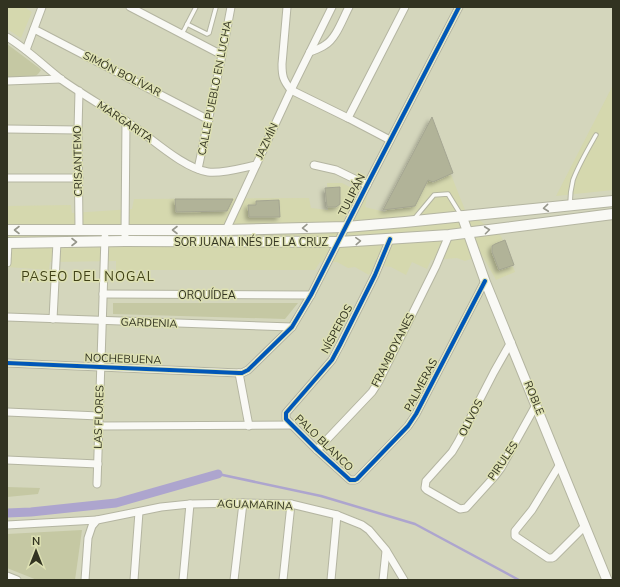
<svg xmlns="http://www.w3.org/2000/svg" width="620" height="587" font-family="'Nunito Sans',sans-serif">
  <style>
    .built { fill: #d5d8ae }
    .green { fill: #c5c8a3 }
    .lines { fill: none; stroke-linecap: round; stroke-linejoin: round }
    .stream { stroke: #ada5ce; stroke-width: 2.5 }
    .canal { stroke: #ada5ce; stroke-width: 9 }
    .building { fill: #b1b398; stroke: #a4a591; filter: url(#shadow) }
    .service-casing { stroke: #b4b5a1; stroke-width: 5.5 }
    .minor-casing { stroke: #b4b5a1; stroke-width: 9 }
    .tertiary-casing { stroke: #b4b5a1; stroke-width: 11 }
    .secondary-casing { stroke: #b4b5a1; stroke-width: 12 }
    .service { stroke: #f9f9f5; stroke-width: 3.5 }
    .minor { stroke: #f9f9f5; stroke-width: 7 }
    .tertiary { stroke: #f9f9f5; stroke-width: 9 }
    .secondary { stroke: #f9f9f5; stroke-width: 10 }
    .cycleway-casing { stroke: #dde0b2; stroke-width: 6 }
    .cycleway { stroke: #0057b8; stroke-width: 4 }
    .oneway { stroke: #96968b }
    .labels { text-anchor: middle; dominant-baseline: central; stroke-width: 3; stroke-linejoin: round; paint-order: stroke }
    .street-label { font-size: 11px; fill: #323321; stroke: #dde0b2 }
    .quarter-label { font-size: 13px; letter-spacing: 1px; fill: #3f4016; stroke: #dde0b2 }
  </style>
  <defs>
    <filter id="shadow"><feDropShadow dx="-3" dy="3" stdDeviation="2" flood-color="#0004"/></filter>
  </defs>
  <rect width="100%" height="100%" fill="#d4d6bc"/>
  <g class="built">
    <polygon points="7,7 24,7 32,12 21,38 7,29"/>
    <polygon points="613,85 613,190 556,196"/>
    <polygon points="431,124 465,210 501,236 515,272 496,280 482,255 465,261 457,258 431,260 427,269 412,262 406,275 391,267 375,265 369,275 355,267 348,268 337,262 320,262 315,270 116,270 116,261 50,262 49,270 7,267 7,206 71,205 72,213 132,209 134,199 309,198 311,208 328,210 327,183 342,183 367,196 365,207 385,212"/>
  </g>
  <g class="green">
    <polygon points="7,44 39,68 41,70 38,74 34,77 7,77"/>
    <polygon points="113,303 298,303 285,319 113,314"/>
    <polygon points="7,487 40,488 38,494 7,497"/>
    <polygon points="82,530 75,580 37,580 7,568 7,534"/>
  </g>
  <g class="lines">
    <polyline class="stream" points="218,474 321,496 415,524 519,580"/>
    <polyline class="canal" points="7,513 31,512 116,503 218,474"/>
  </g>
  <g class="building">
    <polygon points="432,117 453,173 433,182 428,180 415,206 383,210"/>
    <polygon points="340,187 340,204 336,207 327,207 325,188"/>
    <polygon points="175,199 233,199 227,211 176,212"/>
    <polygon points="279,200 280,217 249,217 248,205 256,205 256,201"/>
    <polygon points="505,240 514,265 499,270 492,252 492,246 495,244"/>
  </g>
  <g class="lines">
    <defs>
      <g id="service">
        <polyline points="187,24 207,34 209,33 216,7"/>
        <polyline points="182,34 196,7"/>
        <path d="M570,204C570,196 571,188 573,180C579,164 588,149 596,135"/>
        <polyline points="414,219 434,195 448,194 461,215"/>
      </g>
      <g id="minor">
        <polyline points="130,7 222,55"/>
        <path d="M287,7L282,64C282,76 283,80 291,90L348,118L390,140"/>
        <polyline points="34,29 209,120"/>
        <path d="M7,37C27,49 44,66 62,80C86,97 112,111 136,128C156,142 184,168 208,172C221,174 242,168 256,165"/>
        <polyline points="26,50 42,7"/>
        <path d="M310,52C315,50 321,48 325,45C336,39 343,18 349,7"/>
        <polyline points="7,81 61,79"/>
        <polyline points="79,91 78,130 79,230"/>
        <polyline points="348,118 405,7"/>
        <polyline points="7,129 78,130"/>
        <polyline points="314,165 336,170 367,185"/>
        <polyline points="198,169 222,55 231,7"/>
        <polyline points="7,178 79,178"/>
        <polyline points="226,230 291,90 332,7"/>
        <polyline points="125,235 126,121"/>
        <polyline points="390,239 375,275 340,345 332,360 286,413 286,419 317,450 350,480 355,480 357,479 408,426 416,414 485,281"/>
        <polyline points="7,263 8,243"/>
        <polyline points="103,294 311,295"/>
        <polyline points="7,317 292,327"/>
        <polyline points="53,319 57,242"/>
        <polyline points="511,342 494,372 458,442 452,452 426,481 425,488 427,490 460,509 466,508 495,476 501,468 536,405"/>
        <polyline points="7,363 239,373 242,373 248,370 292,327 311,295 367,185 459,7"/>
        <polyline points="239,373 249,426"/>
        <polyline points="7,412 99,416"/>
        <polyline points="99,426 292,425"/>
        <polyline points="317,450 372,392 379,381 436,266 449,235"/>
        <polyline points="7,460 98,464"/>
        <polyline points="560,464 532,510 515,531 515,536 548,558 552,558 554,557 585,526"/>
        <polyline points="97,484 105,237"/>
        <polyline points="7,525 97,520"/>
        <polyline points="7,576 17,580"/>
        <polyline points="85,580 88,538 92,526 97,520 161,507 190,504 243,503 291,504 337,515 362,525 369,530 386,550 404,580"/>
        <polyline points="134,580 139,512"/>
        <polyline points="183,580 190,504"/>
        <polyline points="234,580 243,503"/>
        <polyline points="283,580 291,504"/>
        <polyline points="331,580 337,515"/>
        <polyline points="383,580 386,551"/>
      </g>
      <polyline id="tertiary" points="462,216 485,281 607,580"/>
      <g id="secondary">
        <polyline points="7,230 226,230 346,227 405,222 613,201"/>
        <polyline points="7,243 125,241 339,242 449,235 613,214"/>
      </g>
    </defs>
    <use href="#service" class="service-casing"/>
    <use href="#minor" class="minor-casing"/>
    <use href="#tertiary" class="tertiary-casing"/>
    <use href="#secondary" class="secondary-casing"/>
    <use href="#service" class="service"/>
    <use href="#minor" class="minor"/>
    <use href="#tertiary" class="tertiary"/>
    <use href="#secondary" class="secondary"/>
    <defs>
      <g id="cycleway">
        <polyline points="390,239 375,275 340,345 332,360 286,413 286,419 317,450 350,480 355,480 357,479 408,426 416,414 485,281"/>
        <polyline points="7,363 239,373 242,373 248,370 292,327 311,295 367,185 459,7"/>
      </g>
    </defs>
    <use href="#cycleway" class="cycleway-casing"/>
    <use href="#cycleway" class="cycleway"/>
  </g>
  <defs><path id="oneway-chevron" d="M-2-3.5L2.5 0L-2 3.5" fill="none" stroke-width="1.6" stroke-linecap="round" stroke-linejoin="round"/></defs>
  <g class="oneway">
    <use href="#oneway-chevron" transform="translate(546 208) rotate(174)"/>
    <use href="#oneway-chevron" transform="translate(305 228) rotate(179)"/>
    <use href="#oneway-chevron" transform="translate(17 230) rotate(-180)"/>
    <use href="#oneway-chevron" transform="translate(175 230) rotate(-180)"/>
    <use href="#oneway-chevron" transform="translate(487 230) rotate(-7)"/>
    <use href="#oneway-chevron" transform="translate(358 241) rotate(-3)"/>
    <use href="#oneway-chevron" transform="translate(74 242)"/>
  </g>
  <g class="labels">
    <g class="street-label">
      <text transform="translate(122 74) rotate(27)">SIMÓN BOLÍVAR</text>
      <text transform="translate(215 88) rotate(-79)">CALLE PUEBLO EN LUCHA</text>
      <text transform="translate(125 122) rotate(34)">MARGARITA</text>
      <text transform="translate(267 141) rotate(-65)">JAZMÍN</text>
      <text transform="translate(78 161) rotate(-91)">CRISANTEMO</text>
      <text transform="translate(352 195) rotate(-63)">TULIPÁN</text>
      <text x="251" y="242">SOR JUANA INÉS DE LA CRUZ</text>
      <text x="207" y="295">ORQUÍDEA</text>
      <text transform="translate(149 323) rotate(2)">GARDENIA</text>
      <text transform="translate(337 329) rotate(-62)">NÍSPEROS</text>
      <text transform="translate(393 350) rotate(-63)">FRAMBOYANES</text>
      <text transform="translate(123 359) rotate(2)">NOCHEBUENA</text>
      <text transform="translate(421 385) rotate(-62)">PALMERAS</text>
      <text transform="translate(534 398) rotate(68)">ROBLE</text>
      <text transform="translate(99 417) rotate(-88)">LAS FLORES</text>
      <text transform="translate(471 418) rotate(-63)">OLIVOS</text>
      <text transform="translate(324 443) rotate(44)">PALO BLANCO</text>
      <text transform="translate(503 461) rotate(-56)">PIRULES</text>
      <text transform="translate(255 505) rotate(2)">AGUAMARINA</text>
    </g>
    <g class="quarter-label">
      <text x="88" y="277">PASEO DEL NOGAL</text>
    </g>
  </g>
  <rect width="620" height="587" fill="none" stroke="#323321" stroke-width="16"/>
  <g transform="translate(36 551)" stroke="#dde0b2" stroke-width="3" paint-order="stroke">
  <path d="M0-3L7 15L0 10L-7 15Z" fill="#323321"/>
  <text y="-6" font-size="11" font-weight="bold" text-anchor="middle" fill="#323321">N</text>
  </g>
</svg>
